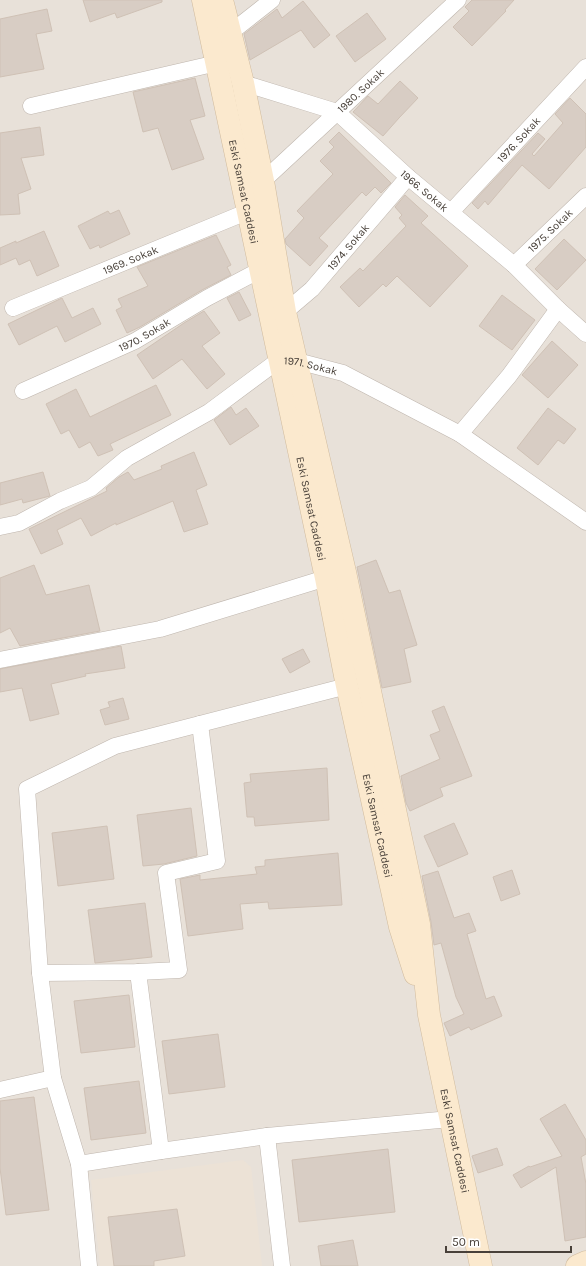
<svg xmlns="http://www.w3.org/2000/svg" width="586" height="1266" font-family="Karla,sans-serif">
  <style>
    .residential { fill: #e8e1d9 }
    .education { fill: #ece2d6 }
    .building { fill: #d8cdc4; stroke: #cfc1b5 }
    .lines { fill: none; stroke-linecap: round; stroke-linejoin: round }
    .street-casing { stroke: #bfb6ae; stroke-width: 17 }
    .secondary-casing { stroke: #d0bb9e; stroke-width: 23 }
    .street { stroke: #fff; stroke-width: 16 }
    .secondary { stroke: #fbe9ce; stroke-width: 22 }
    .labels { text-anchor: middle; dominant-baseline: central; stroke-width: 4; stroke-linejoin: round; paint-order: stroke }
    .street-label { font-size: 11px; fill: #484039; stroke: #fff }
  </style>
  <rect width="100%" height="100%" fill="#f4f0eb"/>
  <rect class="residential" x="0" y="0" width="586" height="1266"/>
  <polygon class="education" points="243,1160 251,1167 262,1266 100,1266 91,1180"/>
  <g class="building">
    <polygon points="83,0 162,0 162,2 117,18 115,13 90,22"/>
    <polygon points="472,0 514,0 505,10 506,11 472,46 453,27 469,11 465,7"/>
    <polygon points="303,1 330,35 314,48 301,30 250,60 244,34 277,9 282,18"/>
    <polygon points="47,9 52,31 36,34 44,69 0,77 0,19"/>
    <polygon points="367,13 386,39 355,62 336,36"/>
    <polygon points="195,78 205,116 190,120 204,159 172,170 158,128 143,132 133,92"/>
    <polygon points="400,81 418,98 399,118 383,136 353,112 368,96 378,104"/>
    <polygon points="570,98 586,114 586,147 549,189 522,165 488,205 485,201 478,209 472,203 538,133 545,139 532,154 534,156 563,123 555,114"/>
    <polygon points="40,127 44,155 21,158 31,189 18,194 20,214 0,215 0,133"/>
    <polygon points="339,132 391,183 381,193 375,187 366,196 362,192 319,238 328,246 310,266 286,244 285,239 304,218 297,211 333,174 320,161 334,147 329,142"/>
    <polygon points="405,195 428,216 421,223 468,266 430,307 397,276 386,287 383,284 359,307 340,287 360,268 363,271 406,226 399,218 402,215 395,207"/>
    <polygon points="119,210 130,234 100,248 99,245 90,249 78,226 108,211 110,214"/>
    <polygon points="44,231 59,266 37,276 30,260 19,265 16,258 0,265 0,248 16,241 16,243"/>
    <polygon points="216,235 231,265 227,267 231,275 202,290 140,327 127,333 116,310 122,307 118,299 148,286 137,267"/>
    <polygon points="564,239 586,260 557,290 535,269"/>
    <polygon points="239,292 251,315 239,321 227,298"/>
    <polygon points="502,295 535,320 512,350 479,326"/>
    <polygon points="62,298 72,318 93,308 101,324 65,342 57,326 19,345 8,324"/>
    <polygon points="204,311 220,333 202,346 225,374 207,389 182,359 153,379 137,355 184,323"/>
    <polygon points="552,341 578,365 548,398 522,375"/>
    <polygon points="156,385 171,415 110,444 113,450 98,456 90,442 79,448 69,430 61,434 46,404 76,389 90,417"/>
    <polygon points="231,407 236,415 246,408 259,426 230,445 214,420"/>
    <polygon points="548,408 576,429 564,444 558,440 538,465 517,448"/>
    <polygon points="194,452 207,485 196,490 208,524 184,532 173,501 116,525 116,523 91,536 81,518 57,530 63,544 41,554 29,529 107,491 106,488 119,477 128,472 134,480 162,469 161,466"/>
    <polygon points="43,472 50,496 23,503 22,499 0,505 0,483"/>
    <polygon points="376,560 389,593 400,590 417,645 404,649 411,682 382,688 357,567"/>
    <polygon points="34,565 46,595 89,585 100,631 20,646 10,628 0,633 0,578"/>
    <polygon points="121,646 125,668 85,674 86,676 51,684 59,714 30,721 22,688 0,692 0,669"/>
    <polygon points="303,649 310,662 290,673 282,659"/>
    <polygon points="123,698 129,719 105,725 100,710 110,707 108,702"/>
    <polygon points="444,706 472,776 440,788 443,796 410,811 406,803 401,776 440,759 430,735 440,731 432,711"/>
    <polygon points="327,768 329,820 255,826 254,817 247,817 244,783 251,782 250,774"/>
    <polygon points="191,808 197,856 164,864 143,866 137,815"/>
    <polygon points="454,823 468,854 438,867 424,836"/>
    <polygon points="107,826 114,879 58,886 52,833"/>
    <polygon points="338,853 342,905 269,909 268,902 240,904 243,929 188,936 180,879 200,875 200,880 257,874 255,867 265,866 265,860"/>
    <polygon points="512,870 520,894 501,901 493,877"/>
    <polygon points="438,871 454,918 469,913 476,931 467,934 486,999 494,996 502,1016 471,1030 469,1027 450,1036 444,1023 464,1014 456,997 441,943 434,945 431,922 422,876"/>
    <polygon points="145,903 152,957 95,963 88,910"/>
    <polygon points="129,995 135,1047 81,1053 74,1001"/>
    <polygon points="218,1034 225,1087 169,1094 162,1041"/>
    <polygon points="139,1081 146,1133 91,1140 84,1088"/>
    <polygon points="34,1097 49,1210 6,1215 0,1168 0,1101"/>
    <polygon points="565,1104 586,1140 586,1154 581,1157 586,1184 586,1237 565,1241 556,1167 521,1188 513,1175 529,1166 530,1167 562,1156 540,1119"/>
    <polygon points="497,1148 503,1165 478,1173 472,1156"/>
    <polygon points="388,1149 395,1212 299,1222 292,1160"/>
    <polygon points="177,1209 185,1256 154,1261 154,1266 114,1266 108,1217"/>
    <polygon points="353,1240 358,1266 321,1266 318,1246"/>
  </g>
  <g class="lines">
    <defs>
      <g id="street">
        <polyline points="230,33 272,0"/>
        <path id="s1" d="M243,83L337,112L408,177L514,265L558,309L586,334"/>
        <polyline points="31,106 217,63"/>
        <path id="s2" d="M263,181L458,0"/>
        <path id="s3" d="M451,212L586,67"/>
        <path id="s4" d="M514,265L586,196"/>
        <path id="s5" d="M13,308L249,211"/>
        <path id="s6" d="M285,312L312,289L408,177"/>
        <path id="s7" d="M23,391L135,341L207,298L260,270"/>
        <polyline points="460,434 509,376 558,309"/>
        <path id="s8" d="M0,527L19,523L60,501L91,488L127,458L209,412L279,360L297,361L343,373L460,434L586,522"/>
        <polyline points="0,660 160,629 326,578"/>
        <polyline points="347,686 115,746 27,789 40,973 53,1078 79,1164 161,1151 267,1136 450,1119"/>
        <polyline points="138,972 161,1151"/>
        <polyline points="40,973 138,972 179,970 166,873 217,861 200,724"/>
        <polyline points="0,1090 53,1078"/>
        <polyline points="267,1136 282,1266"/>
        <polyline points="79,1164 89,1266"/>
      </g>
      <g id="secondary">
        <path id="s9" d="M203,0L326,578L347,686L400,927L415,974"/>
        <path id="s10" d="M222,0L243,83L263,181L285,312L345,572L419,924L429,1015L481,1266"/>
        <polyline points="577,1266 586,1262"/>
      </g>
    </defs>
    <use href="#street" class="street-casing"/>
    <use href="#secondary" class="secondary-casing"/>
    <use href="#street" class="street"/>
    <use href="#secondary" class="secondary"/>
  </g>
  <g class="labels">
    <g class="street-label">
      <text stroke="none"><textPath href="#s2" startOffset="133">1980. Sokak</textPath></text>
      <text stroke="none"><textPath href="#s3" startOffset="99">1976. Sokak</textPath></text>
      <text stroke="none"><textPath href="#s1" startOffset="216">1966. Sokak</textPath></text>
      <text stroke="none"><textPath href="#s9" startOffset="196">Eski Samsat Caddesi</textPath></text>
      <text stroke="none"><textPath href="#s4" startOffset="50">1975. Sokak</textPath></text>
      <text stroke="none"><textPath href="#s6" startOffset="91">1974. Sokak</textPath></text>
      <text stroke="none"><textPath href="#s5" startOffset="127">1969. Sokak</textPath></text>
      <text stroke="none"><textPath href="#s7" startOffset="134">1970. Sokak</textPath></text>
      <text stroke="none"><textPath href="#s8" startOffset="360">1971. Sokak</textPath></text>
      <text stroke="none"><textPath href="#s9" startOffset="520">Eski Samsat Caddesi</textPath></text>
      <text stroke="none"><textPath href="#s9" startOffset="844">Eski Samsat Caddesi</textPath></text>
      <text stroke="none"><textPath href="#s10" startOffset="1165">Eski Samsat Caddesi</textPath></text>
    </g>
  </g>
  <path d="M446 1246v6h125v-6" fill="none" stroke="#484039" stroke-width="2"/>
  <text x="452" y="1246" font-size="12" fill="#484039" stroke="#ffffff" stroke-width="3" paint-order="stroke">50 m</text>
</svg>
